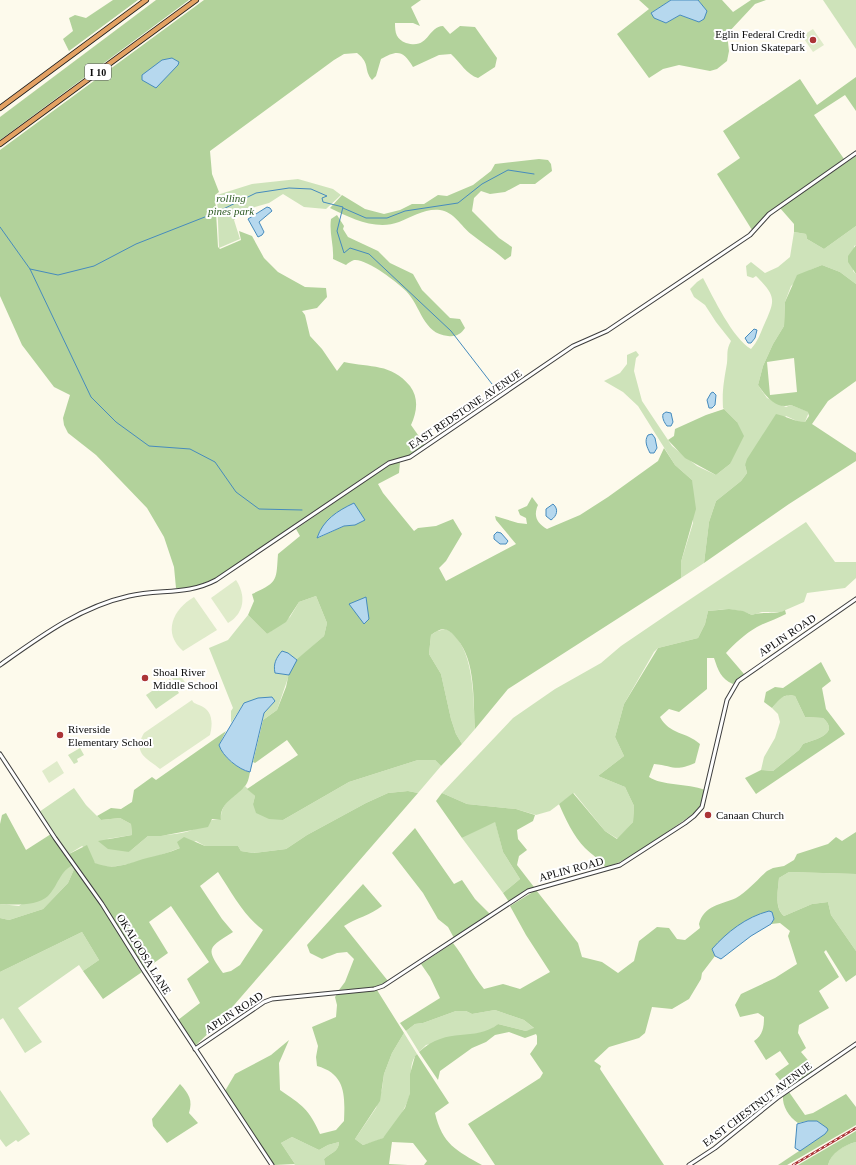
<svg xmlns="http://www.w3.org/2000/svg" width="856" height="1165" font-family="'Times New Roman',serif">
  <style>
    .green { fill: #cee3ba }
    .forest { fill: #b2d29b; fill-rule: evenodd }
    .pitch { fill: #dfebca }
    .water { fill: #b6d8ee; stroke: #468bbd }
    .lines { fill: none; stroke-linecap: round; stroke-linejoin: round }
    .stream { stroke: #468bbd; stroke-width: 1 }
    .minor-casing { stroke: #3e3e3e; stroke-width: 5 }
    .highway-casing { stroke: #1c1c1c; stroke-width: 6 }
    .minor { stroke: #fff; stroke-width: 3 }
    .highway { stroke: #e3a163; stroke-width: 4.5 }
    .rail-casing { stroke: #ab3437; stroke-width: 2.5 }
    .rail { stroke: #fff; stroke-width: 1; stroke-dasharray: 3; stroke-linecap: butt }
    .poi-dot { fill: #ab3437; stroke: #fff; stroke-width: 1.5 }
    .labels { text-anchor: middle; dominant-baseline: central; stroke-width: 4; stroke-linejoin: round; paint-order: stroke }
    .shield { fill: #fff; stroke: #545454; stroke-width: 1 }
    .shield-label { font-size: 10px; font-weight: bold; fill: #0b0b0b }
    .poi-label { font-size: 11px; fill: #0b0b0b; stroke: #fff; text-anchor: start }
    .park-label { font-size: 11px; font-style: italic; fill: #2e5b24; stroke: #fff }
    .street-label { font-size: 11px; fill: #0b0b0b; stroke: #fff }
  </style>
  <rect width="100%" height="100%" fill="#fdfaec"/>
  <g class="green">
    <polygon points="823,0 856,0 856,49"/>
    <polygon points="298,179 333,189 341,195 326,209 304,207 283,194 269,203 244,210 234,220 240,239 219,248 217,195 252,184"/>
    <path d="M856,226V245L854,246L853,271L856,274V284L840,272L822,265L810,270L791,286L785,302L784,326L773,344L763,366L758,385L767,398L786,407L791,405L809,412L805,422H799L786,416L745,465L747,473L741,481L716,501L709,522L704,563L681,578V562L693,523L692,480L675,465L638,406L623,392L604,381L620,373L627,364V355L636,351L639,355L636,358L634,371L642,401L672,446L697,466L716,475L730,464L737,422L723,408C722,390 724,381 727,363C728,354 726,350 731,341L716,322L705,305L694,297L690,289L697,282L703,278C713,297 733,339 751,349C758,341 760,334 764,325C775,300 777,297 756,276L753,278L747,276L746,266L751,262L765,273L778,267L790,257L794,232L806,234L807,239L824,249Z"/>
    <path d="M806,522L835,562H856V578L845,588L807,593L804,602L781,612H762L752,615C737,608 724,609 708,611L705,624L698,638L658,648L654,652L624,704L615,737L624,756L598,776L625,787L634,806L633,822L618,839L605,831L574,793L550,811L536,815L516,809L467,804L442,793L513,718L555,689L601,663L621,646L671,612Z"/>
    <polygon points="316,596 327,623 324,636 297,660 295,658 285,675 289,675 277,710 263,720 264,713 275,701 244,703 231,723 231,711 233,708 209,648 228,640 248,615 267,634 290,617 299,602"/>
    <path d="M446,629C475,644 473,700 475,729L462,744L456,734L451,719L441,674L429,654L431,635L437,631Z"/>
    <polygon points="170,679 179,693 156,709 146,695"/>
    <path d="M788,695L795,696L805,717L823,718C841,734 814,740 803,744L799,750L773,771L761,770L764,757L775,738L780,722L778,714L772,708L780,698Z"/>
    <polygon points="80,748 84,755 77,759 78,762 74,764 68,755"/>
    <path d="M418,760H435L441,766L418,793L408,791L388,793L366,803L307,835L286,849L253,853L241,851L238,846H205L196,841C180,849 109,876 95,863C89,857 91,852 82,846L69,854L39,812L74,788L86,805L101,820L120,818L131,824L132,835L107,839L129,852L148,836C160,836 182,834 192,830C205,825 206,818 221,820C220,804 233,795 245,786L255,796L253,804L283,820L349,782Z"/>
    <polygon points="495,821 503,852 520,879 503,893 462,838"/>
    <polygon points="74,865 75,867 68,883 43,909 9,920 0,918 0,904 19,906 63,873 68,867"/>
    <path d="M789,872L856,874V951L831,915L828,902L812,904L784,916C774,907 778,890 779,878Z"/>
    <polygon points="82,932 99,960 83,971 79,965 18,1008 42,1042 25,1053 3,1018 0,1020 0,972"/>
    <polygon points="495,1010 524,1020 535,1029 526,1031 498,1024 489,1031 426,1045 419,1052 406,1031 415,1024 423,1023 456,1011 466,1011 472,1014"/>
    <path d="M404,1033L417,1054C408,1063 412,1081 410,1093C408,1105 393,1130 383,1138C378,1141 369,1143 363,1145L355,1139L376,1108L382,1089L384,1074L392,1053Z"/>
    <polygon points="0,1090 30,1134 18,1142 16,1140 6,1147 0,1139"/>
    <path d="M292,1137L319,1150L328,1145L339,1142C339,1152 330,1153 324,1159L325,1165H294L295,1164L281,1143Z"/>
    <path d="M856,1142V1165H828C831,1152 844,1145 856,1142Z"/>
  </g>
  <g class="forest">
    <polygon points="113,0 138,0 69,51 63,39 73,31 69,18 75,15 86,18"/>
    <polygon points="156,0 189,0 0,140 0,117"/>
    <path d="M204,0H421L411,7L420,26L413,23H395C395,33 396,39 406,43C429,50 427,27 443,26L450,34L460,26L475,27L497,58L495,67L478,78C467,75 460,62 451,54L439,55L413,67C403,50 397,50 381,59L376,76L372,80C363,69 371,64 357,53L344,54L334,60L210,151L212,174L219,192L215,195L218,247L220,249L241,240L239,231L252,236L264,258L278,272L305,287L326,288L327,297L317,308L302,311L305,315L310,336L322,349L337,371L344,362C371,368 391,363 410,386C419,398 417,412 411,425L425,445L407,457L388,461L215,579L190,588H176L174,567L164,537L147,508L96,455L68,433L64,425L63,418L70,395L54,387L22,345L0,296V150Z"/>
    <polygon points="639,0 671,0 651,13 666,23 680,15 694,20 702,5 698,0 722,0 733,12 751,0 766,0 755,4 727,34 729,51 727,61 717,69 710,71 679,65 663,69 649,78 617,34 649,9"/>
    <polygon points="856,77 856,111 845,95 814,115 844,159 768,213 752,230 717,174 740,158 723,131 800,79 817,105"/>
    <polygon points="856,156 856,226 824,249 807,239 806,234 794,232 794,224 780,208"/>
    <path d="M539,159L548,160L551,164L552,171L535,184H520L505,192L490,194L481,191L474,198L472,211L499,238L512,247L511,256L505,260C494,250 482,243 471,234C461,226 454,212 440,210C426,208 411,217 399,222C376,231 351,218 330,208L342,195L365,209L384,214L400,210L412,204H424L438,195L447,196L473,185L491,171L495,164Z"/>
    <path d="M337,215L344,226L343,229L348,237L378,251L390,263L413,274L422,290L450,318L460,319L465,328C461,334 456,337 448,336C423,334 421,306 406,291C397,282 366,258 354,260C351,261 348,263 346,265L333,259C334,245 329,233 331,219Z"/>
    <polygon points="856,245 856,274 848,262 848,256"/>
    <path d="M822,265L840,272L856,284V381L828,401L812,424L856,453V461L789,504L704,563L709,522L716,501L741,481L747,473L745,465L747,459L776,414C786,416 795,422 805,422L809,416L808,412L791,405C776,410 766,396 758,385L763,366L773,344L784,326L785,302L797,275ZM794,358L797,392L770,395L767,362Z"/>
    <polygon points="724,409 737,422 744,436 730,464 716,475 685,458 668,440 674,436 675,429 706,415"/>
    <path d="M664,448L675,465L692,480L696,509L681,562V578L508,689L475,729C473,700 476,661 457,639C448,628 443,626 431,635L429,654L441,674L451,719L456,734L462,744L441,766L435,760H418L349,782L283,820L269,819L256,813L253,804L255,796L247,789L298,755L287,740L255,763L253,762L263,720L277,710L286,687L289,673L296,660L324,636L327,623L316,596L299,602L286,622L267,634L248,615L254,601L252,594C279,582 276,580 278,554L300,536L296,529L389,465L400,462L399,473L378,484L383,493L414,531L418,528L436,526L453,519L462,534L446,561L439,568L446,581L516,544L496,520L495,516L518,523L527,524L526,518L520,515L518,510L527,506L532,497L538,505C533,516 537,523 547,529L580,515L608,497L658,461ZM354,503L355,525L344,526L318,538Z"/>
    <path d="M729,609L743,611L752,615C763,611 776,615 785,610L786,614C777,619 766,622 757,627C745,634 735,643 726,653L744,674L733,684C721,679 718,670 714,658H707V689L679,712L669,709L660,717C670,735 685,731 700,744L695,763C675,772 674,766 654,764L649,777C662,786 687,783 705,790L700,806L693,814L633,856L606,868C601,860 592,855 585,848C574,837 565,818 559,804L573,793L605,831L617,839L633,822L634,806L625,787L598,776L624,756L615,737L624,704L658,648L698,638L705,624L708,611Z"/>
    <path d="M821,662L831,681L822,688L826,709L845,734L756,794L745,778L761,770L773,771L799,750L803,744C814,740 841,734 823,718L805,717L795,696C783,693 779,700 772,708L764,702L766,692L775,687L783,688Z"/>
    <path d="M226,731L219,745C222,756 239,770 250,772C249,777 248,784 244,787C235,798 219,803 221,820L212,819L208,827L161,836H148L129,852L108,849L98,841L132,835L131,824L120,818L101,820L97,816L111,808L121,809L132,802L134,790L152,777L156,780Z"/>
    <path d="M408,791L418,793L215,1027L195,1046L178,1020L200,1003L187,979L209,962L171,906L149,922L168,953L144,970L104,903L69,854L87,845L95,863C114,871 129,863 147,858C158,855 169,853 180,848L177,842L184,837L205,846H238L241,851L253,853L286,849L307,835L366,803L388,793ZM218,872C232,893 243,915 263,930L240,965L231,971L223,973C205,948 208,948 233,932L222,919L200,886Z"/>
    <polygon points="442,793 467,804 516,809 535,815 533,821 517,830 518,839 527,850 519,856 517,865 534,887 509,902 503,893 520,879 503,852 495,822 462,838 436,801"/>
    <path d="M6,813L26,850L51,834L74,865C60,870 58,886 48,896C38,906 13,905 0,904V824L2,815Z"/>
    <polygon points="415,828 454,884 462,880 475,899 490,914 454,938 448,927 438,919 423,893 392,853"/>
    <path d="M856,832V874L789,872L779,878C778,890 774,908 784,916L812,904L828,902L831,915L856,951V975L846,982L826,950L824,952L839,977L819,991L829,1008L799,1025L798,1033L806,1048L801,1052L812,1065V1072L787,1089L775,1074L789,1064L780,1051L766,1060L754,1041C763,1035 764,1027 764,1017L758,1013L740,1017L735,1005L741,994L775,978L797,964L788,936L790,931L780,923L771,924L774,919L772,912L712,949L715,956L702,973L701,979L689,999L672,1009L652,1007L645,1033L639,1038L609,1047L594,1061L601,1066L600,1069L664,1165H495L468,1124L540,1078L543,1073L530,1054L537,1044V1036L536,1034L525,1038L509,1032L495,1035L486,1042L472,1048L440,1071L438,1080L419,1052C448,1025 474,1043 498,1024L526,1031L534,1028L524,1020L495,1010L472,1014L466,1011H456L423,1023L415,1024L406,1031L400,1023L440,998L430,977L421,964L453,943C465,958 472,975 484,989L503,984L520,989L550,972L526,935L510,906L536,890L578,943L582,957L602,962L618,973L634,961L639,941L657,927L669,928L677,939L685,940L700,928L699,924C704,905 721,905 736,898C747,892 758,879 767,871L773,868L784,866L794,860L797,854L828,844L836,837L842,841Z"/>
    <polygon points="75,867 101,905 142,972 103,999 83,971 99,960 82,932 0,972 0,918 9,920 43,909 68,883"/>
    <path d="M363,884L382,906C371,915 356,918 344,926L388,981L374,988L339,990L345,982L354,959L347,952L337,953L322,959L310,953L307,945Z"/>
    <path d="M377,990L404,1033L392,1053L384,1074L380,1101L355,1139L363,1145L383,1138L405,1108L410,1093V1074L415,1056L417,1054L449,1103L435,1113C442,1144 457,1151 482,1165H424L427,1161L413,1143L392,1142L389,1164L408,1165H325L324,1159C330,1153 339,1152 339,1142L328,1145L319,1150L292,1137L281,1143L295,1164L274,1165L225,1091L235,1074L271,1055L289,1040L279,1063L280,1090C302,1105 309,1109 320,1134L336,1130L344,1121C345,1096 346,1074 317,1066L316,1057L318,1046L312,1027L336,1017L337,1005L335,997L337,994Z"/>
    <path d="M180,1084C189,1094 193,1100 189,1113L198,1123L167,1143L153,1126L152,1119Z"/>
    <path d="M789,1092L805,1115L813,1113L846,1094L856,1107V1125L787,1165H778L826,1133L808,1121L798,1123C789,1117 782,1106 783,1096Z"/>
    <path d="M856,1131V1142C844,1145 831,1153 828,1165H798Z"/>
  </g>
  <g class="pitch">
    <polygon points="813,29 824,45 813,52 802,36"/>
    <path d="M236,580C246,595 245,613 228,623L211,598Z"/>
    <path d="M194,597L217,630L183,651C162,633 173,609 194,597Z"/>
    <polygon points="179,674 187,685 180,690 172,678"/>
    <path d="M192,700C194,704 195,703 199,705C213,710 213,723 210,735L160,769C147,758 132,754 144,733Z"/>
    <polygon points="57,761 64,773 49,783 42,771"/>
  </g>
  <g class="water">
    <polygon points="671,0 698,0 707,11 704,19 699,22 680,15 666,23 654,18 651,13"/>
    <polygon points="172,58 179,62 178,65 156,88 142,80 142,75 162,60"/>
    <polygon points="267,207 270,208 272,211 259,222 264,232 262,235 258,237 248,219"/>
    <polygon points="754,329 757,330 755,338 751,343 748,343 745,338"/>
    <polygon points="713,392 716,395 715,405 712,408 709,408 707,400 711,393"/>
    <path d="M666,412L671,413L673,422L671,426H667C664,422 662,418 663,414Z"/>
    <path d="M652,434L655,438L657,448L654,453H650C647,447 644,441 648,435Z"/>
    <path d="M354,503L365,520L355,525L344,526L317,538C323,520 337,511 354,503Z"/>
    <path d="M553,504C559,509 557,516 551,520L546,516V509Z"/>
    <polygon points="497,532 501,533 508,541 506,544 500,544 494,539 494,535"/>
    <polygon points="366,597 369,619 364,624 349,604"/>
    <path d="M282,651L288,653L297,660L289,675L275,673C273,664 276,658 282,651Z"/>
    <path d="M272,697L275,701L264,713L250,772C239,770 222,756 219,745L244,703L258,698Z"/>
    <path d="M769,911L772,912L774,919L771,924L751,936L721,959L715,956L712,949C727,932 746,917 769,911Z"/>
    <polygon points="808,1121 817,1121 827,1128 828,1130 825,1134 800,1151 795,1148 797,1124"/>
  </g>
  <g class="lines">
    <g class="stream">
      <polyline points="343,208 366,218 387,218 405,211 458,203 482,184 508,170 534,174"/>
      <polyline points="0,227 30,269 91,397 116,422 149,446 190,449 215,462 236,492 259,509 302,510"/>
      <polyline points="30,269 58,275 94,266 136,244 215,213 256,193 289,188 311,189 327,196 322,198 323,202 343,207 337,231 344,253 350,248 369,254 451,331 492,384"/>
    </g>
    <defs>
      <g id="minor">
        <path d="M0,665C41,636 80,607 129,596C160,589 188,595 216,580L389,463L410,457L573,346L607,331L750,235L769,214L856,153"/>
        <polyline points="0,754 55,838 102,904 144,971 272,1165"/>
        <polyline points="195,1049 264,1002 272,999 374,989 383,986 528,891 620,865 685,823 694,816 702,807 727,700 738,681 856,599"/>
        <polyline points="689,1165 715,1148 777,1098 856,1044"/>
      </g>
      <g id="highway">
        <polyline points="0,108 146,0"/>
        <polyline points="0,144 196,0"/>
      </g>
    </defs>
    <use href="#minor" class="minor-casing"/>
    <use href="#highway" class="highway-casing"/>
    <use href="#minor" class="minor"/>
    <use href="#highway" class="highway"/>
    <defs>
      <polyline id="rail" points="793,1165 856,1128"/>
    </defs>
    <use href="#rail" class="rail-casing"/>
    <use href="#rail" class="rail"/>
  </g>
  <g class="poi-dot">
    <circle cx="813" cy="40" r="4"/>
    <circle cx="145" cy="678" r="4"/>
    <circle cx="60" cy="735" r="4"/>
    <circle cx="708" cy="815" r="4"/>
  </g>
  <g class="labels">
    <rect class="shield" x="85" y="64" width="26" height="16" rx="3"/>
    <g class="shield-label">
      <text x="98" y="72">I 10</text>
    </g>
    <g class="poi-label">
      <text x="805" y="34" text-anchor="end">Eglin Federal Credit<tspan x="805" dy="13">Union Skatepark</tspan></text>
      <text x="153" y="672">Shoal River<tspan x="153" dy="13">Middle School</tspan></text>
      <text x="68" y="729">Riverside<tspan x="68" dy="13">Elementary School</tspan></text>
      <text x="716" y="815">Canaan Church</text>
    </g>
    <g class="park-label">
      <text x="231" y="198">rolling<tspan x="231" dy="13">pines park</tspan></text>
    </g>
    <g class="street-label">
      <text transform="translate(465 409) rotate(-34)">EAST REDSTONE AVENUE</text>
      <text transform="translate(787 635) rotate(-34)">APLIN ROAD</text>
      <text transform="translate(571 869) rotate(-15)">APLIN ROAD</text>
      <text transform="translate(144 954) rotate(58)">OKALOOSA LANE</text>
      <text transform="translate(234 1012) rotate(-33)">APLIN ROAD</text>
      <text transform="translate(757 1104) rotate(-37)">EAST CHESTNUT AVENUE</text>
    </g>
  </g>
</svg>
